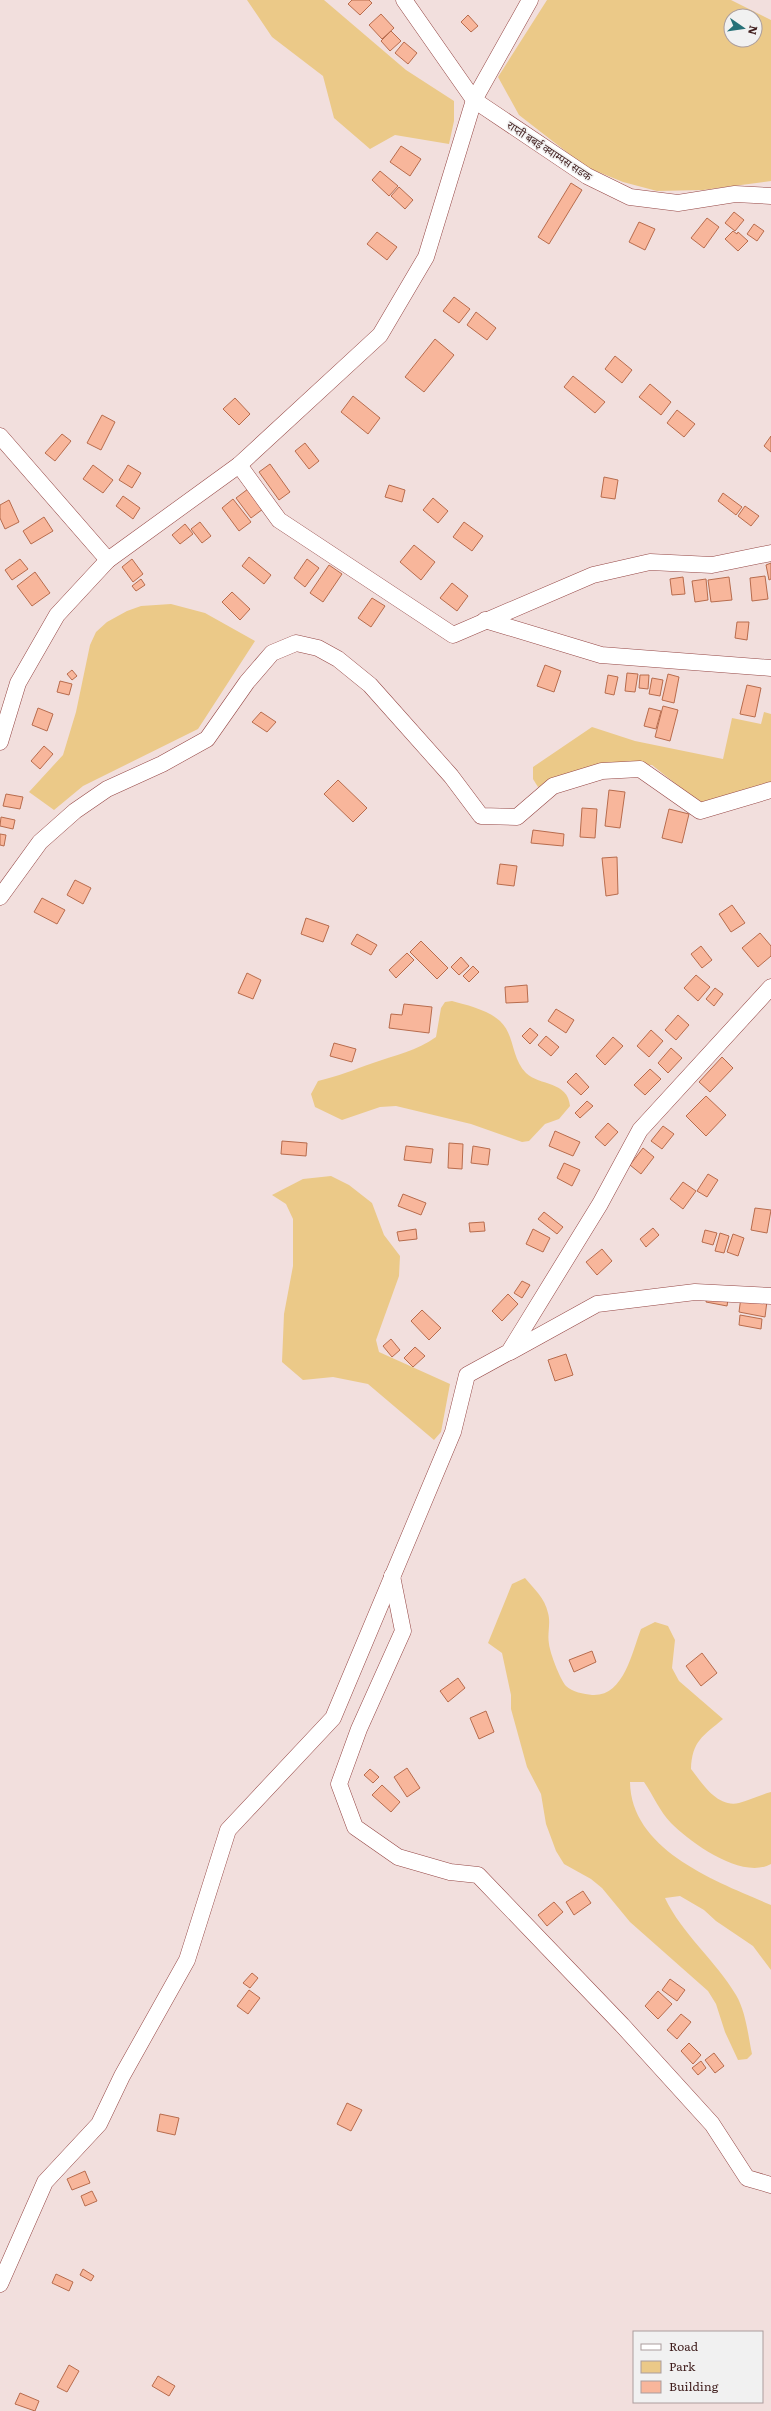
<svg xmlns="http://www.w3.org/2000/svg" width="771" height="2411" font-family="Literata,'Noto Sans Devanagari',serif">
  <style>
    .green { fill: #ebc988; fill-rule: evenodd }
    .building { fill: #f8b69b; stroke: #b86c4d }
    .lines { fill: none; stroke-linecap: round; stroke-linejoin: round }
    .street-casing { stroke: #954644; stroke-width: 17 }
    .street { stroke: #fff; stroke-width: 16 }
    .labels { text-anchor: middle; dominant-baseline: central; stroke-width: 3; stroke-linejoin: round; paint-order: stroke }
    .street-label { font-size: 11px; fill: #411f1e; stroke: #f1f1f1 }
  </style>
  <rect width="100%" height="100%" fill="#f2dfdd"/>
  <g class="green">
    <polygon points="247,0 324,0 406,70 454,101 454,121 449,144 395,135 370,149 334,118 323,76 272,37"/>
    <path d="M547,0H731L771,20V181L703,190L657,191L623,182L586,167L519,115L498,77ZM731,16H755V40H731Z"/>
    <polygon points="171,604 205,613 255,641 198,729 83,786 54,810 29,792 63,755 76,712 90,645 96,632 107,622 127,611 141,606"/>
    <polygon points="764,712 771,714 771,786 701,804 652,765 605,764 538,787 533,779 533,767 592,727 635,741 723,759 732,718 761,724"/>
    <path d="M452,1001C467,1005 488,1010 500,1021C515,1035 511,1058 526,1073C540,1086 568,1081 570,1106L559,1119L545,1124L529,1141L522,1142L471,1124L396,1106L380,1107L342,1120L315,1107L311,1094L318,1081C339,1076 353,1070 373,1063C395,1055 417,1051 436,1037L441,1008L445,1002Z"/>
    <polygon points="331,1176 349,1185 372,1203 384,1235 400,1256 399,1276 376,1340 379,1352 450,1384 441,1432 434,1440 368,1384 333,1377 303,1380 282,1362 284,1314 293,1266 293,1219 286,1204 272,1195 303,1179"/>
    <path d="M525,1578C534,1589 545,1598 548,1613C551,1623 547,1634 549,1644C550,1653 560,1679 566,1686C572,1692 584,1694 592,1695C624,1697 632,1652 641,1629L655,1622L668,1626L675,1640L672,1668L679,1681L723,1719C703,1736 692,1741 691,1769C702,1783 717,1808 739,1803C750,1800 760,1795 771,1792V1864C742,1880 691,1843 671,1823C660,1812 653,1795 644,1782H630C631,1851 718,1882 771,1905V1970L753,1946L716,1921L704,1910L680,1896L665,1898C682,1934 716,1961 736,1995C746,2012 748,2035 752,2054L747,2059L738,2060L725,2032L716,2004L708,1991L630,1922L602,1888L591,1879L564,1864L556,1851L546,1824L541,1794L527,1767L511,1709V1695L502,1653L488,1643L512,1584Z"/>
  </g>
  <g class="building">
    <polygon points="352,0 369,0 372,3 360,15 348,4"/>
    <polygon points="381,14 394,28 382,39 369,25"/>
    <polygon points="468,15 478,26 471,32 461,22"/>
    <polygon points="391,31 401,41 390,51 381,41"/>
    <polygon points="404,42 417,53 408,64 395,53"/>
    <polygon points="401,146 421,159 410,176 390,162"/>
    <polygon points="380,171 398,186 389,196 372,180"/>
    <polygon points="571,183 582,190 549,244 538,237"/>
    <polygon points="399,187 413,200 405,209 391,196"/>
    <polygon points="734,212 744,220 735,231 725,223"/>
    <polygon points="707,218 719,227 704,248 691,238"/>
    <polygon points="639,222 655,229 645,250 629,242"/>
    <polygon points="754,224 764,231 757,241 747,234"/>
    <polygon points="733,231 737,234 738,232 748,241 738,251 725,239"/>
    <polygon points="377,232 397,247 387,260 367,244"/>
    <polygon points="454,297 470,309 459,323 443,311"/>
    <polygon points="476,312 496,328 487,340 467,325"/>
    <polygon points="435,339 454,355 424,392 405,377"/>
    <polygon points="615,356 632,370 622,383 605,369"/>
    <polygon points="573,376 605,402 595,413 564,387"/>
    <polygon points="650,384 671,402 661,415 639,397"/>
    <polygon points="353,396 380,418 368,434 341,412"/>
    <polygon points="235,398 250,414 239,425 223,409"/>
    <polygon points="677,410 695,424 684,437 667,423"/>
    <polygon points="102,415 115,422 101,450 87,443"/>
    <polygon points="62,434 71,441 55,461 45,453"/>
    <polygon points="771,436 771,452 764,446"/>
    <polygon points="305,443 319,461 309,469 295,451"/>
    <polygon points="270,464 290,492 279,500 259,472"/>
    <polygon points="93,465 113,480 103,493 83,479"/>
    <polygon points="128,465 141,473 132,488 119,480"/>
    <polygon points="604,477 618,480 615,499 601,497"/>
    <polygon points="389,485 405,490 402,502 385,497"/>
    <polygon points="248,489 263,509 251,518 236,498"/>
    <polygon points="723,493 742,507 736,515 718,501"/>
    <polygon points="123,496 140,508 133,519 116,506"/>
    <polygon points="433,498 448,511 438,523 423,510"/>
    <polygon points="233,499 251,522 239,531 222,508"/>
    <polygon points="9,500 19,522 5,529 0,518 0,505"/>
    <polygon points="745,506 759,516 751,526 738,516"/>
    <polygon points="44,517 53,531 31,544 23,531"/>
    <polygon points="200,522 211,536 202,543 191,529"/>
    <polygon points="464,522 483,536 472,551 453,537"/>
    <polygon points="185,524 193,534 180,544 172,535"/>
    <polygon points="414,545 435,562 421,580 400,562"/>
    <polygon points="249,557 271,575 264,584 242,566"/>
    <polygon points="20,559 28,569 12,580 5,570"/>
    <polygon points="132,559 143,574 133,582 122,567"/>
    <polygon points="307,559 319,568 305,587 294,578"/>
    <polygon points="771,563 771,579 769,580 766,565"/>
    <polygon points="329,565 342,574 323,602 310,593"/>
    <polygon points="35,572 50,593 32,606 17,586"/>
    <polygon points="765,576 768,599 752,601 750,578"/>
    <polygon points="683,577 685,594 672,595 670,579"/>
    <polygon points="729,577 732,600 711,602 708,580"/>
    <polygon points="141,579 145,585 136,591 132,586"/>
    <polygon points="706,579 708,600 695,602 692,581"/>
    <polygon points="452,583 468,596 457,611 440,598"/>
    <polygon points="232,592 250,609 240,620 222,602"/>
    <polygon points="372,598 385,606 371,627 358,618"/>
    <polygon points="737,622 749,622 747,640 735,638"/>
    <polygon points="545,665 561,671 554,692 537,686"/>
    <polygon points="72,670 77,676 72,680 67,674"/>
    <polygon points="627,673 638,674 635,692 625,691"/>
    <polygon points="668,674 679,677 674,703 662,700"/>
    <polygon points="608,675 618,677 614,695 605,693"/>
    <polygon points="640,675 649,675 648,689 639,688"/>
    <polygon points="652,678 663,680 660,696 649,694"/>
    <polygon points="60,681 72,684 69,695 57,692"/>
    <polygon points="747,685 761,688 755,717 740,714"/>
    <polygon points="663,706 678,710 670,741 655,737"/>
    <polygon points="38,708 53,714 47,731 32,725"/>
    <polygon points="649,708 661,711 656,729 644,726"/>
    <polygon points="261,712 276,722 267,732 252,722"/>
    <polygon points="44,746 53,754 40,769 31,761"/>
    <polygon points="338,780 367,808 353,822 324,794"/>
    <polygon points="609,790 625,792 620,828 605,826"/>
    <polygon points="6,794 23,797 20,809 3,806"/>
    <polygon points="582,808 597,809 595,838 580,837"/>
    <polygon points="669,809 689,814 682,843 662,838"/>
    <polygon points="1,817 15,820 13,829 0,826"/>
    <polygon points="533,830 564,834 563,846 531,843"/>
    <polygon points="0,834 6,835 4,846 0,845"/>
    <polygon points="617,857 618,894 606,896 602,858"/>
    <polygon points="500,864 517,866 514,886 497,884"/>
    <polygon points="75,880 91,888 83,904 67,895"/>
    <polygon points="42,898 65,910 57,924 34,912"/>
    <polygon points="732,905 745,923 731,932 719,914"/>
    <polygon points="306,918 329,926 323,942 301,934"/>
    <polygon points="760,933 771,946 771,956 758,967 742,948"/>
    <polygon points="357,934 377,945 371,955 351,944"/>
    <polygon points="421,941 448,968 437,979 410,952"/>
    <polygon points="701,946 712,960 702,968 691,954"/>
    <polygon points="407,953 414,960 396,978 389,970"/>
    <polygon points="461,957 469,966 459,975 451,967"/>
    <polygon points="473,966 479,972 469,982 463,976"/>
    <polygon points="247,973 261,980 253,999 238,993"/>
    <polygon points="696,975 710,987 698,1001 684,988"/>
    <polygon points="527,985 528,1002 506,1003 505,987"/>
    <polygon points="715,988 723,994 714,1006 706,999"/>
    <polygon points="404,1004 432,1007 429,1033 389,1028 391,1014 402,1015"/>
    <polygon points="556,1009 574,1020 566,1033 548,1021"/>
    <polygon points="678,1015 689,1025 676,1040 665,1030"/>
    <polygon points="530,1028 538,1035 530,1044 522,1036"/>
    <polygon points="651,1030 663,1041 649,1057 637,1046"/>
    <polygon points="546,1036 559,1047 551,1056 538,1045"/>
    <polygon points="613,1037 623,1046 605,1065 596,1056"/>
    <polygon points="334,1043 356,1049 352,1062 330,1056"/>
    <polygon points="671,1048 682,1058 668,1073 658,1063"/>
    <polygon points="722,1057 733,1068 710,1092 699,1082"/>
    <polygon points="650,1069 661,1079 645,1095 634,1085"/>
    <polygon points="576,1073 589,1087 581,1095 567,1082"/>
    <polygon points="706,1096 726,1115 706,1136 686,1116"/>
    <polygon points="587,1101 593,1106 580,1118 575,1113"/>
    <polygon points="608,1123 618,1132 605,1146 595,1137"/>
    <polygon points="663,1126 674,1134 662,1149 651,1141"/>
    <polygon points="555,1131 580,1142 573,1156 549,1146"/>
    <polygon points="282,1141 307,1143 306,1156 281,1154"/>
    <polygon points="449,1143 463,1144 462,1169 448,1168"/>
    <polygon points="406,1146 433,1149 431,1163 404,1160"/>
    <polygon points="473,1146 490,1149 488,1165 471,1163"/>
    <polygon points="643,1148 654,1157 641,1174 630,1165"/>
    <polygon points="564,1163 580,1170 572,1186 557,1178"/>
    <polygon points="708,1174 718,1180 707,1197 697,1191"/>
    <polygon points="683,1182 696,1191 683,1209 670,1199"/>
    <polygon points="403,1194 426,1203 421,1215 398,1206"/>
    <polygon points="755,1208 771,1210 767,1233 751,1230"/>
    <polygon points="544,1212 563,1227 557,1234 538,1219"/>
    <polygon points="484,1222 485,1231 470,1232 469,1223"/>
    <polygon points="653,1228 659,1235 646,1247 640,1239"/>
    <polygon points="416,1229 417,1239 399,1241 397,1232"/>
    <polygon points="533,1229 550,1238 543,1252 526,1244"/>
    <polygon points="705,1230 717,1233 713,1245 702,1242"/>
    <polygon points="720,1233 729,1236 724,1253 715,1251"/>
    <polygon points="733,1234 744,1238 738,1256 727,1252"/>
    <polygon points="602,1249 612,1261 597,1275 586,1262"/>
    <polygon points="522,1281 530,1285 522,1298 514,1293"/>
    <polygon points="708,1289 729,1293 727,1306 706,1302"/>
    <polygon points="508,1294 518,1304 502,1321 492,1311"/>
    <polygon points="741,1297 767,1301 765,1317 739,1312"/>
    <polygon points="422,1310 441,1328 429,1340 411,1321"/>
    <polygon points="740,1315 762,1319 761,1329 739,1325"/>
    <polygon points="391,1339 400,1350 392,1357 383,1346"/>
    <polygon points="415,1347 425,1356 413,1367 404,1358"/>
    <polygon points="566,1354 573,1375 555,1381 548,1360"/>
    <polygon points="592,1651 596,1662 574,1672 569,1660"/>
    <polygon points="702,1653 717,1673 701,1686 686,1666"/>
    <polygon points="458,1678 465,1688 448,1702 440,1691"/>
    <polygon points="486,1711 494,1732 479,1739 470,1718"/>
    <polygon points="407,1768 420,1788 407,1797 394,1777"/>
    <polygon points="370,1769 379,1777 373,1783 364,1775"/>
    <polygon points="382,1785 400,1802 391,1812 372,1795"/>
    <polygon points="583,1891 591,1903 574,1915 566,1902"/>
    <polygon points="554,1902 563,1912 547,1926 538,1915"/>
    <polygon points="252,1973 258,1978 250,1988 243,1983"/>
    <polygon points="670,1979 685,1990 677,2001 662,1990"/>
    <polygon points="249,1990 260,1998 248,2014 237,2006"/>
    <polygon points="658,1991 672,2004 658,2019 645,2006"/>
    <polygon points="681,2014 691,2022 677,2039 667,2030"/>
    <polygon points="689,2043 701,2055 693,2064 681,2051"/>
    <polygon points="714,2053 724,2066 715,2073 705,2060"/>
    <polygon points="701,2061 706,2068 698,2075 692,2068"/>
    <polygon points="347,2103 362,2110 351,2131 337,2124"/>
    <polygon points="160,2114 179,2118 175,2135 157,2131"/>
    <polygon points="85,2171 90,2183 72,2190 67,2179"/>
    <polygon points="92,2191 97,2201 85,2206 81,2196"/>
    <polygon points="83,2269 94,2276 91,2281 80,2275"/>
    <polygon points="56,2274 73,2282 69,2291 52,2283"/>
    <polygon points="69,2365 79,2371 67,2392 57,2387"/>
    <polygon points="158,2376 175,2386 169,2396 152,2386"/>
    <polygon points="20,2393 39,2401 35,2411 15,2404"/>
  </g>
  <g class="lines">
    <defs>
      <g id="street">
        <polyline points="404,0 474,100 587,176 630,197 678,203 735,194 771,196"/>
        <polyline points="0,436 108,560"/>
        <polyline points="239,465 279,520 453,635 593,575 650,562 712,565 771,553"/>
        <polyline points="485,620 601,655 771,668"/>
        <polyline points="0,742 18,683 57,615 108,560 239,465 380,335 426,257 474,100 530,0"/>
        <polyline points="0,897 40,842 75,811 107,789 162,764 207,739 247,682 272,653 296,643 318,648 338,659 370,685 451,776 481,816 517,817 553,786 602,771 640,769 700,811 771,790"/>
        <polyline points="510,1352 597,1304 695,1292 771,1296"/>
        <polyline points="392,1576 403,1631 359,1729 339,1784 355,1827 398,1857 450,1872 478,1875 622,2025 712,2124 747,2178 771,2185"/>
        <polyline points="0,2284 45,2182 99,2124 122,2076 187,1960 228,1830 333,1718 453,1432 467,1375 509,1352 600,1204 640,1130 771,987"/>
      </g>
    </defs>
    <use href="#street" class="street-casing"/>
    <use href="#street" class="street"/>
  </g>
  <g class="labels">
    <g class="street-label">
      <text transform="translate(550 150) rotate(33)">राप्ती बबई क्याम्पस सडक</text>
    </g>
  </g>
  <rect x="633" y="2331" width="130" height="72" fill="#f1f1f1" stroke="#ab9d9d"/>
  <rect x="641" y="2344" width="20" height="6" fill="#ffffff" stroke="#ab9d9d"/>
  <text x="669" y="2351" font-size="12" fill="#411f1e">Road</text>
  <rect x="641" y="2361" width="20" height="12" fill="#ebc988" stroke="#ab9d9d"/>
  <text x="669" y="2371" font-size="12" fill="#411f1e">Park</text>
  <rect x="641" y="2381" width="20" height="12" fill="#f8b69b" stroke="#ab9d9d"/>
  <text x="669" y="2391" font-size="12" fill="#411f1e">Building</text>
  <g transform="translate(743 28) rotate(103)"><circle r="19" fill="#f1f1f1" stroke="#ab9d9d"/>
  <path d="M0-3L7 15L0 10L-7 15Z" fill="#277178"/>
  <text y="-6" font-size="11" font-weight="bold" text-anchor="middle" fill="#411f1e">N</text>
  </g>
</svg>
